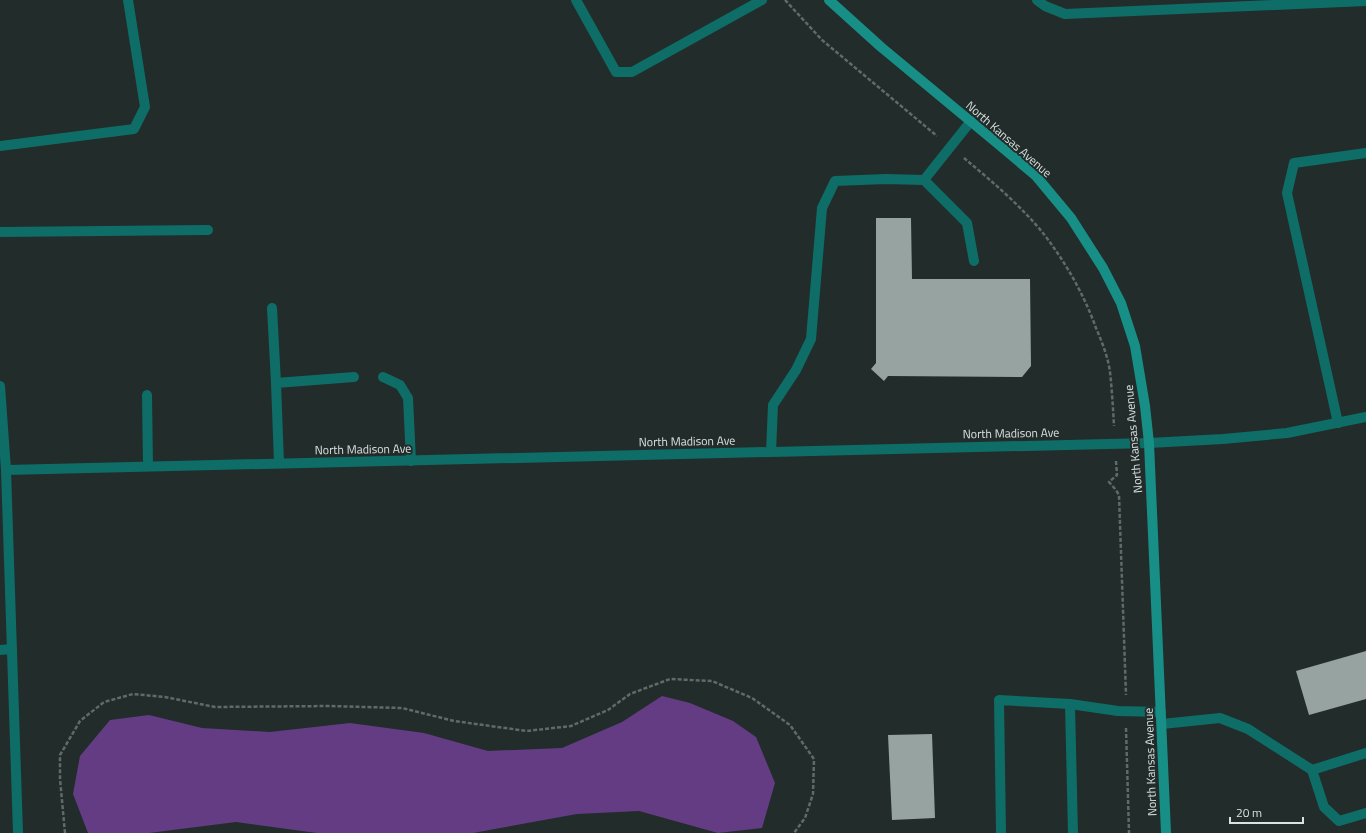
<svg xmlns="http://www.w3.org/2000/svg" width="1366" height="833" font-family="'Titillium Web',sans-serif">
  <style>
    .water { fill: #643c84 }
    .building { fill: #96a3a1 }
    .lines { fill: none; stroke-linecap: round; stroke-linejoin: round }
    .path { stroke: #616a69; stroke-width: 2.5; stroke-dasharray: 4 2; stroke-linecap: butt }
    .lane { stroke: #0e6d66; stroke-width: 10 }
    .street { stroke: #0e6d66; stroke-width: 10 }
    .secondary { stroke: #178f86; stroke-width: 10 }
    .labels { text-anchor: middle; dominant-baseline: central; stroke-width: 4; stroke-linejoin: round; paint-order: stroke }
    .street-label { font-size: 12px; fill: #dae1e0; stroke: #222c2b }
  </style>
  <rect width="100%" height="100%" fill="#222c2b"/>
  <polygon class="water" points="662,696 690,703 733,721 756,737 775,783 762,828 718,833 639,811 577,814 473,833 317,833 236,822 149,833 88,833 73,794 80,756 110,720 149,715 202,728 270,732 350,723 424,733 488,751 562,748 622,722"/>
  <g class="building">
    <polygon points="876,218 911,218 912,279 1030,279 1031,366 1022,377 888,376 884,381 871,369 876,363"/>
    <polygon points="1366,651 1366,699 1309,715 1296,671"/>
    <polygon points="932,734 935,818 892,820 888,735"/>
  </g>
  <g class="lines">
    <g class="path">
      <polyline points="785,0 822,40 937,136"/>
      <path d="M964,158C994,183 1032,215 1054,248C1071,272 1086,300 1096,328C1102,342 1108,357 1110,372C1112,390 1113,408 1114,426"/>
      <polyline points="1116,461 1117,475 1109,482 1116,490 1119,495 1126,695"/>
      <polyline points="1126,728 1129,833"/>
      <polyline points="65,833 60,779 60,755 80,721 104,702 133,694 165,697 215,707 328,706 402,708 454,721 527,731 571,726 608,710 630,694 670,679 712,681 752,698 790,725 814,759 813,794 805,818 794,833"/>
    </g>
    <g class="lane">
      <polyline points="576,0 616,72 632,72 762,0"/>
      <polyline points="1037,0 1045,6 1065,14 1366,1"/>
      <polyline points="0,146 134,129 145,107 128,0"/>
      <polyline points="924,180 967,223 974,261"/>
      <polyline points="0,232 208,230"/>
      <polyline points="272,308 276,383"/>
      <polyline points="383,377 400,385 408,398 411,461"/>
      <polyline points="147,395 148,466"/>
      <polyline points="1338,423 1287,193 1294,163 1366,153"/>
      <polyline points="771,452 773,405 796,370 811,339 822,208 835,181 886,179 924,180 971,121"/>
      <polyline points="279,463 276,383 354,377"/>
      <polyline points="0,650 12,649"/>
      <polyline points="1070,704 1073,833"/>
      <polyline points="1162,724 1220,718 1248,729 1312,770 1324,807 1339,821 1366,813"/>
      <polyline points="1312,770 1366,753"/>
      <polyline points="1001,833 999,700 1070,704 1118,711 1161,712"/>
    </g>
    <g class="street">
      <polyline points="0,386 6,470 18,833"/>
      <polyline points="6,470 1149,443 1223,439 1287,433 1366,417"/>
    </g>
    <polyline class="secondary" points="829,0 881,47 1004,149 1036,176 1071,218 1103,268 1121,303 1135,346 1145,406 1149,443 1166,833"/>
  </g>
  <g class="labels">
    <g class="street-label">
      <text transform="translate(1009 139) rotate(41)">North Kansas Avenue</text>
      <text transform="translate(1011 433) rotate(-1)">North Madison Ave</text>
      <text transform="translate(1133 439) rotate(-95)">North Kansas Avenue</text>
      <text transform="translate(687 441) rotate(-1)">North Madison Ave</text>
      <text transform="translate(363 449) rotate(-1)">North Madison Ave</text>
      <text transform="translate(1150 762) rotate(-92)">North Kansas Avenue</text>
    </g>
  </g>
  <path d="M1230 817v6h73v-6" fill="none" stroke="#dae1e0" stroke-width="2"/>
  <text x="1236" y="817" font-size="12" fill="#dae1e0" stroke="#222c2b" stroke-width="3" paint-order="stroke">20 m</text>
</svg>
